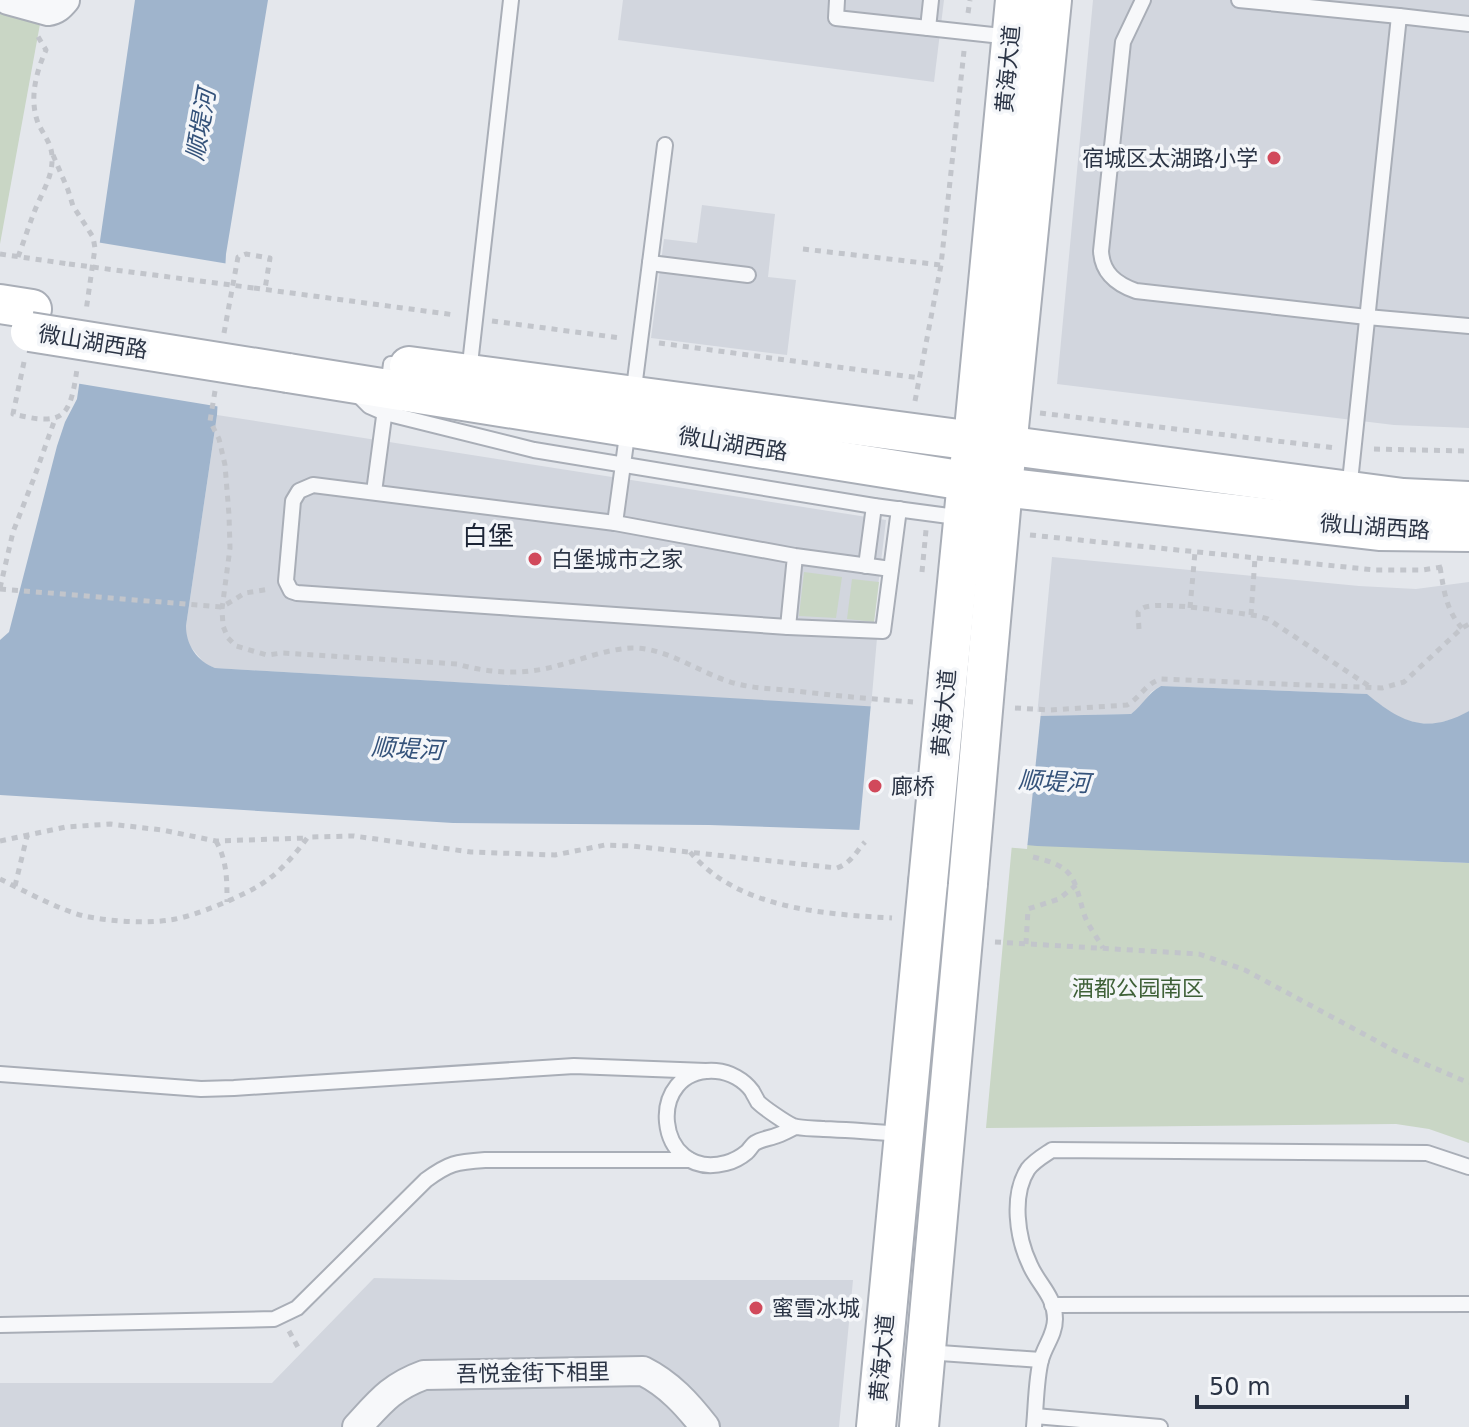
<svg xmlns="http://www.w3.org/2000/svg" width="1469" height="1427" font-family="'DejaVu Sans','Noto Sans SC',sans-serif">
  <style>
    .built { fill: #d2d6de }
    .green { fill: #c9d6c5 }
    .water { fill: #9fb4cc }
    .pier { fill: #e4e7ec }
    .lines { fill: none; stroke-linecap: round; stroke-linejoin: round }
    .lane-casing { stroke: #a9aeb7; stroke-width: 18 }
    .street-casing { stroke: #a9aeb7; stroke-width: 32 }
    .secondary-casing { stroke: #a9aeb7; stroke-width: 42 }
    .path { stroke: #c2c5cb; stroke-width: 5; stroke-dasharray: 6 6; stroke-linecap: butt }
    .lane { stroke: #f7f8fa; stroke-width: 14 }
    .street { stroke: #f7f8fa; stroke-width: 28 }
    .secondary { stroke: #fff; stroke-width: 38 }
    .secondary-bridge-casing { stroke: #a9aeb7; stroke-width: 42; stroke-linecap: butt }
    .path-bridge { stroke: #c2c5cb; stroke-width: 5; stroke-dasharray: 6 6; stroke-linecap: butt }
    .secondary-bridge { stroke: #fff; stroke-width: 38 }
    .poi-dot { fill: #d1495b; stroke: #f4f6f9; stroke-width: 3 }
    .labels { text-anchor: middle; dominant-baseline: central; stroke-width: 7; stroke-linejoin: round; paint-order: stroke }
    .street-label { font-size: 22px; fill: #2b3445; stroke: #f4f6f9 }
    .poi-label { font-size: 22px; fill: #2b3445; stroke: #f4f6f9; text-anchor: start }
    .park-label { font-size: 22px; fill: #3f6138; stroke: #f4f6f9 }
    .water-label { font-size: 24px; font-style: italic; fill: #34527a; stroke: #f4f6f9 }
    .quarter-label { font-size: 26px; fill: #1d2536; stroke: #f4f6f9 }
  </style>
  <rect width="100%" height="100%" fill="#e4e7ec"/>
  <g class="built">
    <polygon points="623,0 944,0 934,82 618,40"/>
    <polygon points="1093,0 1469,0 1469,428 1394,425 1057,384"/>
    <polygon points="702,205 775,214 768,277 796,280 787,355 651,338 664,239 697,243"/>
    <polygon points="217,415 886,520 872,637 877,638 871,707 215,668 205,664 190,646 186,634 186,626"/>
    <polygon points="1052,557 1359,586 1416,589 1469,582 1469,711 1458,718 1435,724 1418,723 1402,719 1388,711 1366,694 1161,686 1151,692 1142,706 1131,714 1037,716"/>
    <polygon points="374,1278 458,1280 853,1280 839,1427 0,1427 0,1383 272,1383"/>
  </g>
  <g class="green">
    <polygon points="0,1 42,13 0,244"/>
    <polygon points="804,572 842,577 836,618 799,616"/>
    <polygon points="852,579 879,582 874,622 847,619"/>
    <polygon points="1012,844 1469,863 1469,1143 1429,1129 1396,1124 986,1128"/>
  </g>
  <path class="water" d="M135,0H268L226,254L217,415L186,626C186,645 197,661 215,668L1037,716L1131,714C1144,704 1147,694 1161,686L1367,694C1401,722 1426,735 1469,711V863L1037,846L861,830L709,825L453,823L0,795V640L9,632L57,446L65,422L77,399Z"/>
  <g class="pier">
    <polygon points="96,242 229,264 221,407 75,383"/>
    <polygon points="871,703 1041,712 1027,849 859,834"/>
  </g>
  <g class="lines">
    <defs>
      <g id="lane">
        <polyline points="837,0 836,18 928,28 931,0"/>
        <path d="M1143,0L1123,42L1101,251C1102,273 1116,284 1136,291L1367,317L1469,326"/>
        <polyline points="1239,0 1399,16"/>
        <polyline points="928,28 1011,37"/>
        <polyline points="650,263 748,275"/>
        <polyline points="469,373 511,0"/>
        <polyline points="357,394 369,406 385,413 534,450 874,506 964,518"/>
        <polyline points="633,396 665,145"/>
        <polyline points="1349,491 1399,16 1469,24"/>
        <polyline points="374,492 391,364"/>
        <polyline points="615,523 628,428"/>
        <polyline points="795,556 788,627 297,593 291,591 286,581 293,501 299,491 313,485 615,523 795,556 891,569"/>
        <polyline points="866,566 874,506"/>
        <polyline points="788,627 883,631 899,509"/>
        <polyline points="0,1074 201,1089 234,1088 574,1066 706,1071"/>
        <path d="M795,1127C789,1130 784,1133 778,1135C771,1138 761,1139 755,1143C753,1144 749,1150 747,1152C741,1157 734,1161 726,1163C654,1182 644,1066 716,1071C730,1072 744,1080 752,1091C753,1093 757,1100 758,1102C764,1108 786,1123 793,1126C802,1129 815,1128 824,1129C850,1130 876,1132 903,1134"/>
        <polyline points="1052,1305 1469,1304"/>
        <path d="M0,1325L274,1319L297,1308L426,1180C449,1163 456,1162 485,1160H690"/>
        <polyline points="926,1352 1041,1360"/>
        <polyline points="1035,1416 1160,1427"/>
        <path d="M1034,1427C1036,1407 1036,1379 1041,1360C1045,1345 1055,1335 1055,1319C1055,1296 1038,1284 1030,1265C1017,1238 1011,1195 1028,1169C1034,1161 1043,1156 1052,1150L1427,1153L1469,1167"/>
      </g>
      <g id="street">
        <path d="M8,0L48,11C56,10 60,6 65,0"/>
        <path d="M357,1427C380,1402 391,1387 424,1375L643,1371C669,1384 687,1404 705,1427"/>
      </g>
      <g id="secondary">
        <polyline points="0,304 32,309"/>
        <polyline points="409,366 1403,498 1469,501"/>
        <polyline points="288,373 1003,487 1379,531 1469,532"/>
        <polyline points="948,674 967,481 973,440 1015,0"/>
        <polyline points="986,676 1003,487 1052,0"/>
        <polyline points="876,1427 928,882"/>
        <polyline points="919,1427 968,883"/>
      </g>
    </defs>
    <use href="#lane" class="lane-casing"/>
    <use href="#street" class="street-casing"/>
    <use href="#secondary" class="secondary-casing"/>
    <g class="path">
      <polyline points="968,13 970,0"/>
      <polyline points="53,155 68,190 73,206 93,237 95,248 86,311"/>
      <polyline points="803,249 941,265"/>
      <polyline points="0,254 69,264"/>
      <path d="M18,257C24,241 29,225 35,210C42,192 53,177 52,157C52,144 43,134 38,123C29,99 36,72 46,50L37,35"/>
      <polyline points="254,288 455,315"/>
      <polyline points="492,321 621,338"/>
      <polyline points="224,333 238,257 246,254 270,258 265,289"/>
      <polyline points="659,343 920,378"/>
      <path d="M24,362L13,414C63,426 70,419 77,369"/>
      <path d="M215,391L210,421L219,439L225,465L229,515L230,548L222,609L223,626L228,638L236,646L267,655L282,653L457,664C491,674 526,675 560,665C583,659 607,649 632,648C672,648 703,677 742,685C760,689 779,689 797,691C836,696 874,699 913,702"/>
      <polyline points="915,401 941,265 964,51"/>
      <polyline points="1040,413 1336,448"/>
      <polyline points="1374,449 1469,451"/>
      <polyline points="1030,535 1375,570 1422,570 1442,567"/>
      <path d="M1440,567C1444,591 1446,610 1462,628"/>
      <polyline points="922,572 926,530"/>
      <polyline points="0,588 13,532 34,478 55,419"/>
      <polyline points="0,589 222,607 245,593 270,589"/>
      <polyline points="1190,608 1195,552"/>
      <polyline points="1251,615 1255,558"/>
      <path d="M1139,629L1138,612C1140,611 1141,609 1143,608C1157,600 1238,613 1258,616L1268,619L1369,686"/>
      <path d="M1015,708L1050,710L1127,705C1140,698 1146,683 1161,679L1382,688L1404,682L1462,628L1469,624"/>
      <polyline points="0,841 66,827 110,824 162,830 216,841 307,838"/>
      <path d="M216,841C227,861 227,879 227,902"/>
      <path d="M690,852C738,909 823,914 892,918"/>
      <path d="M1033,857C1075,867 1073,876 1084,914C1088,926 1097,937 1103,948"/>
      <path d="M0,879C25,891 57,909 84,916C108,921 145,924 170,920C193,917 247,895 266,881C282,870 296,853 308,837L354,836L471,852L555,855L605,845L632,846L837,868C851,863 855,853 865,842"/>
      <polyline points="15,886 27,836"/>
      <polyline points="995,942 1199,954 1245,970 1395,1051 1469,1083"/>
      <polyline points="1026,944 1028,909 1059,899 1076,885"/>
      <polyline points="289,1331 299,1349"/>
    </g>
    <use href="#lane" class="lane"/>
    <use href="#street" class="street"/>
    <use href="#secondary" class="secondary"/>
    <defs>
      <g id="secondary-bridge">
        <polyline points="30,332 288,373"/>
        <polyline points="928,882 948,674"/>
        <polyline points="968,883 986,676"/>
      </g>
    </defs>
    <use href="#secondary-bridge" class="secondary-bridge-casing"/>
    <polyline class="path-bridge" points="69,264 254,288"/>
    <use href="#secondary-bridge" class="secondary-bridge"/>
  </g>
  <g class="poi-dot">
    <circle cx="1274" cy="158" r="8"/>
    <circle cx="535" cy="559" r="8"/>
    <circle cx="875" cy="786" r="8"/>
    <circle cx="756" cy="1308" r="8"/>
  </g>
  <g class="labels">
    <g class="street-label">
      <text transform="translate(1008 69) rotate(-85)">黄海大道</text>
      <text transform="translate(93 342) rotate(9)">微山湖西路</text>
      <text transform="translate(733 444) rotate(9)">微山湖西路</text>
      <text transform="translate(1375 527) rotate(4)">微山湖西路</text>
      <text transform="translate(944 713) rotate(-85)">黄海大道</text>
      <text transform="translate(882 1358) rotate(-85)">黄海大道</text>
      <text transform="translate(533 1373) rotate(-1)">吾悦金街下相里</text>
    </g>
    <g class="poi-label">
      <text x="1258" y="158" text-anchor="end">宿城区太湖路小学</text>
      <text x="551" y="559">白堡城市之家</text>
      <text x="891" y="786">廊桥</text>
      <text x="772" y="1308">蜜雪冰城</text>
    </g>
    <g class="park-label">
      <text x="1138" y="988">酒都公园南区</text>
    </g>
    <g class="water-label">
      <text transform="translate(201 125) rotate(-80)">顺堤河</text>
      <text transform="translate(407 749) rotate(3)">顺堤河</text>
      <text transform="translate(1054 782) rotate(3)">顺堤河</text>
    </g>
    <g class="quarter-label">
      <text x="488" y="536">白堡</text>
    </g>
  </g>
  <path d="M1197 1395v12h210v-12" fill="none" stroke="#2b3445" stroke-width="4"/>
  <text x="1209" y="1395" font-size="24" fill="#2b3445" stroke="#f4f6f9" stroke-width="6" paint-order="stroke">50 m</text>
</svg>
